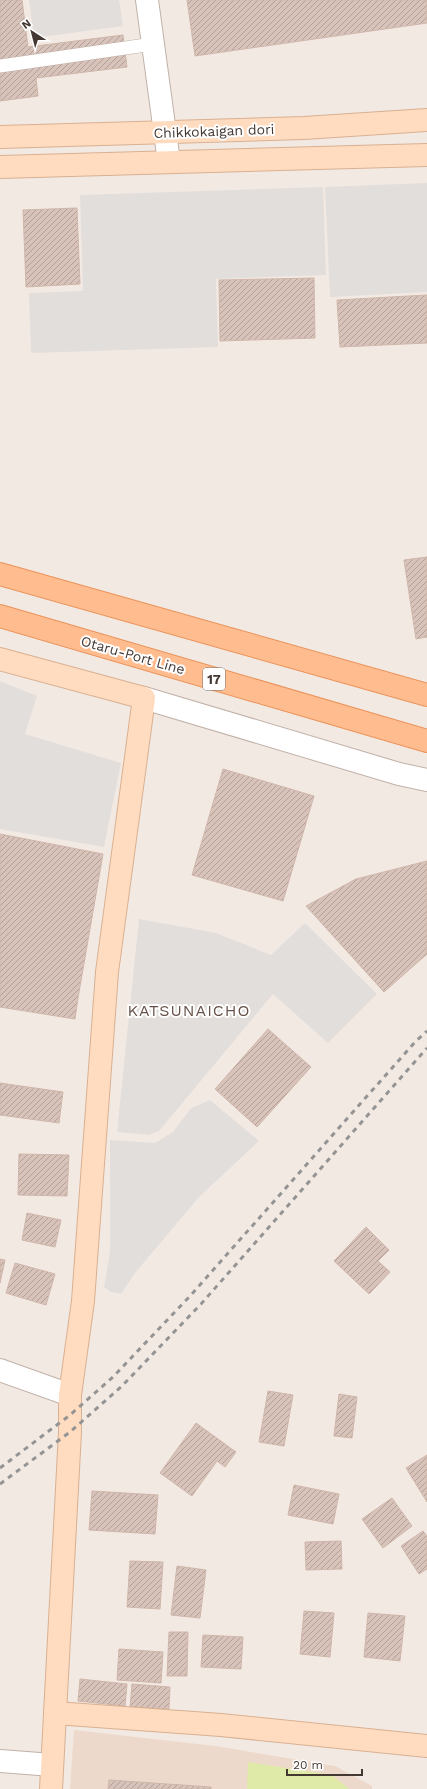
<svg xmlns="http://www.w3.org/2000/svg" width="427" height="1789" font-family="'Work Sans',sans-serif">
  <style>
    .education { fill: #edd9cb }
    .park { fill: #e0eaa8 }
    .parking { fill: #e2dedc }
    .building { fill: url(#building-hatch); stroke: #d0b6aa }
    .lines { fill: none; stroke-linecap: round; stroke-linejoin: round }
    .lane-casing { stroke: #c1b1a8; stroke-width: 14 }
    .street-casing { stroke: #c1b1a8; stroke-width: 24 }
    .secondary-casing { stroke: #d9b091; stroke-width: 24 }
    .primary-casing { stroke: #ea9259; stroke-width: 24 }
    .lane { stroke: #fff; stroke-width: 13 }
    .street { stroke: #fff; stroke-width: 22 }
    .secondary { stroke: #ffdcc0; stroke-width: 22 }
    .primary { stroke: #ffbd8f; stroke-width: 22 }
    .rail { stroke: #949494; stroke-width: 3; stroke-dasharray: 5 5; stroke-linecap: butt }
    .labels { text-anchor: middle; dominant-baseline: central; stroke-width: 4; stroke-linejoin: round; paint-order: stroke }
    .shield { fill: #fff; stroke: #7c7470; stroke-width: 1 }
    .shield-label { font-size: 13px; font-weight: bold; fill: #443833 }
    .street-label { font-size: 14px; fill: #443833; stroke: #fff }
    .quarter-label { font-size: 16px; letter-spacing: 1px; fill: #685249; stroke: #fff }
  </style>
  <defs>
    <pattern id="building-hatch" width="6" height="6" patternUnits="userSpaceOnUse"><rect width="6" height="6" fill="#d8c3ba"/><path d="M-1 1l2-2M0 6l6-6M5 7l2-2" fill="none" stroke="#b19f98"/></pattern>
  </defs>
  <rect width="100%" height="100%" fill="#f3e9e3"/>
  <polygon class="education" points="74,1730 215,1746 335,1766 372,1786 372,1789 70,1789"/>
  <polygon class="park" points="248,1762 332,1775 349,1789 247,1789"/>
  <g class="parking">
    <polygon points="29,0 119,0 123,26 34,38"/>
    <polygon points="427,183 427,292 330,297 325,187"/>
    <polygon points="323,187 326,275 216,279 218,347 31,353 29,293 83,291 80,195"/>
    <polygon points="0,681 37,696 25,734 121,763 104,847 0,829"/>
    <polygon points="139,919 216,933 271,955 305,923 377,994 328,1043 273,994 159,1131 149,1135 117,1132"/>
    <polygon points="210,1100 259,1141 199,1197 135,1273 121,1294 111,1292 104,1287 110,1251 110,1140 155,1143 173,1132 191,1108"/>
  </g>
  <g class="building">
    <polygon points="0,0 22,0 28,47 123,35 127,67 36,78 38,96 0,101"/>
    <polygon points="187,0 427,0 427,23 195,56"/>
    <polygon points="77,208 80,284 26,287 23,210"/>
    <polygon points="314,278 315,338 220,341 219,280"/>
    <polygon points="427,295 427,343 340,347 337,300"/>
    <polygon points="427,557 427,637 416,639 404,560"/>
    <polygon points="223,769 314,796 283,901 192,875"/>
    <polygon points="0,834 103,854 78,998 75,1019 0,1007"/>
    <polygon points="427,861 427,954 384,992 306,906 356,879"/>
    <polygon points="268,1029 311,1067 257,1127 215,1089"/>
    <polygon points="0,1083 63,1092 59,1123 0,1115"/>
    <polygon points="19,1154 69,1155 67,1196 18,1195"/>
    <polygon points="27,1213 61,1220 55,1247 22,1240"/>
    <polygon points="366,1227 389,1250 378,1261 390,1272 369,1294 334,1261"/>
    <polygon points="0,1259 5,1260 0,1283"/>
    <polygon points="15,1263 55,1274 46,1305 6,1293"/>
    <polygon points="268,1391 293,1395 284,1446 259,1442"/>
    <polygon points="339,1394 357,1397 352,1438 334,1436"/>
    <polygon points="196,1423 236,1452 225,1467 217,1461 192,1496 160,1473"/>
    <polygon points="427,1455 427,1502 406,1468"/>
    <polygon points="294,1485 339,1494 333,1524 288,1515"/>
    <polygon points="92,1491 158,1495 155,1534 89,1530"/>
    <polygon points="392,1498 412,1526 383,1548 362,1519"/>
    <polygon points="423,1531 427,1536 427,1569 419,1574 401,1546"/>
    <polygon points="341,1541 342,1569 306,1570 305,1542"/>
    <polygon points="130,1561 163,1562 160,1609 127,1607"/>
    <polygon points="177,1566 206,1570 200,1618 171,1615"/>
    <polygon points="304,1611 334,1613 330,1657 300,1654"/>
    <polygon points="368,1613 405,1616 400,1661 364,1657"/>
    <polygon points="169,1632 188,1632 187,1676 167,1676"/>
    <polygon points="203,1635 243,1637 241,1669 201,1667"/>
    <polygon points="119,1649 163,1652 161,1683 117,1680"/>
    <polygon points="80,1679 127,1684 125,1706 78,1701"/>
    <polygon points="132,1684 170,1687 169,1709 130,1707"/>
    <polygon points="109,1780 211,1787 211,1789 108,1789"/>
  </g>
  <g class="lines">
    <defs>
      <polyline id="lane" points="0,66 153,44"/>
      <g id="street">
        <polyline points="147,0 169,162"/>
        <polyline points="144,698 399,774 427,780"/>
        <polyline points="0,1370 70,1395"/>
        <polyline points="0,1761 52,1765"/>
      </g>
      <g id="secondary">
        <polyline points="0,137 304,128 427,120"/>
        <polyline points="0,167 427,155"/>
        <polyline points="0,659 144,698 107,972 83,1301 70,1395 70,1432 51,1789"/>
        <polyline points="55,1713 221,1725 427,1746"/>
      </g>
      <g id="primary">
        <polyline points="0,574 427,695"/>
        <polyline points="0,616 427,741"/>
      </g>
    </defs>
    <use href="#lane" class="lane-casing"/>
    <use href="#street" class="street-casing"/>
    <use href="#secondary" class="secondary-casing"/>
    <use href="#primary" class="primary-casing"/>
    <use href="#lane" class="lane"/>
    <use href="#street" class="street"/>
    <use href="#secondary" class="secondary"/>
    <use href="#primary" class="primary"/>
    <g class="rail">
      <polyline points="0,1468 70,1415 113,1377 191,1295 415,1042 427,1031"/>
      <polyline points="0,1484 70,1432 122,1386 201,1304 427,1048"/>
    </g>
  </g>
  <g class="labels">
    <rect class="shield" x="203" y="668" width="22" height="22" rx="3"/>
    <g class="shield-label">
      <text x="214" y="679">17</text>
    </g>
    <g class="street-label">
      <text transform="translate(214 131) rotate(-2)">Chikkokaigan dori</text>
      <text transform="translate(133 655) rotate(16)">Otaru-Port Line</text>
    </g>
    <g class="quarter-label">
      <text x="189" y="1010">KATSUNAICHO</text>
    </g>
  </g>
  <g transform="translate(32 32) rotate(324)" stroke="#ffffff" stroke-width="3" paint-order="stroke">
  <path d="M0-3L7 15L0 10L-7 15Z" fill="#443833"/>
  <text y="-6" font-size="11" font-weight="bold" text-anchor="middle" fill="#443833">N</text>
  </g>
  <path d="M287 1769v6h75v-6" fill="none" stroke="#443833" stroke-width="2"/>
  <text x="293" y="1769" font-size="12" fill="#443833" stroke="#ffffff" stroke-width="3" paint-order="stroke">20 m</text>
</svg>
